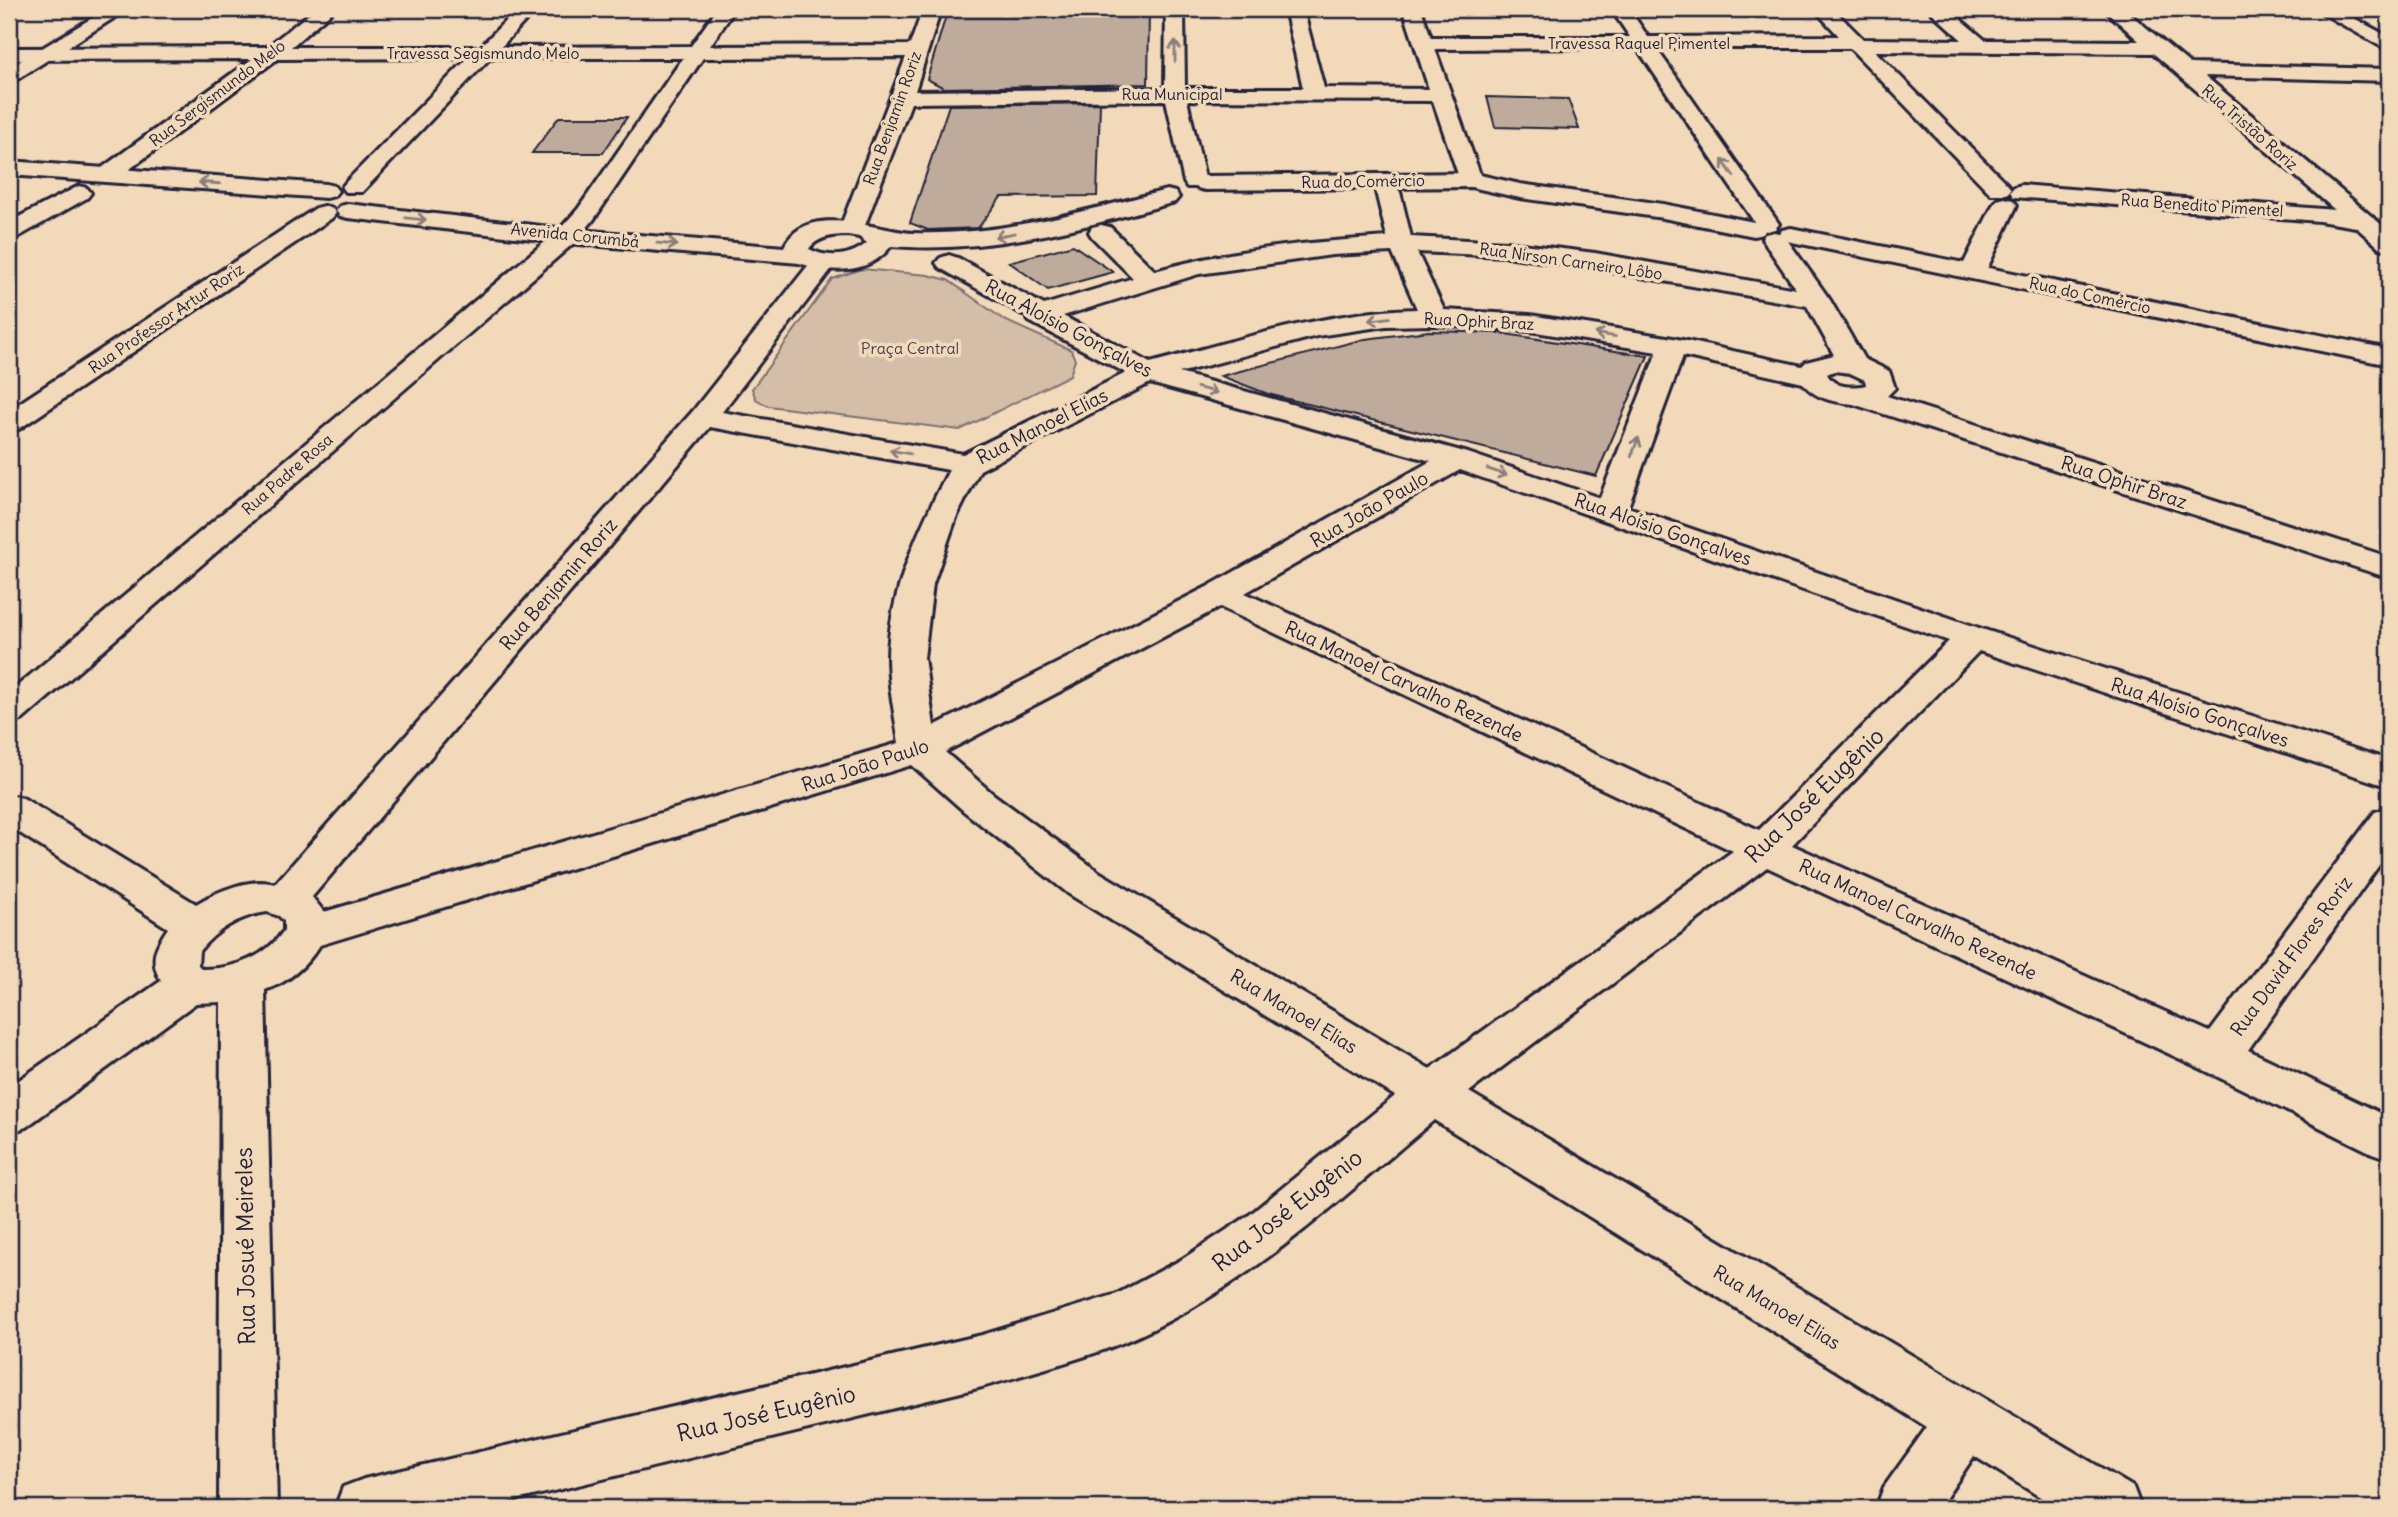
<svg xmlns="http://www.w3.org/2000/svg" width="2398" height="1517" font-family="Delius,sans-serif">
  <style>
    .green { fill: #d4bea7; stroke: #7b7071; stroke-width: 2 }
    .building { fill: #beab9b; stroke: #22223b; stroke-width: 2 }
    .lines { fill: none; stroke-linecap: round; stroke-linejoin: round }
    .minor-casing { stroke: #22223b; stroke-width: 6 }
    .major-casing { stroke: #22223b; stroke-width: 6 }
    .minor { fill: #f2d9ba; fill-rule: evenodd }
    .major { fill: #f2d9ba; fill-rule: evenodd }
    .oneway { stroke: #8a7e7a }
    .labels { text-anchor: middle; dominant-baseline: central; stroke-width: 7; stroke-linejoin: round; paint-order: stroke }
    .far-street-label { font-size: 16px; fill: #22223b; stroke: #f2d9ba }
    .far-park-label { font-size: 16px; fill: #464151; stroke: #f2d9ba }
    .street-label { font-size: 19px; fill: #22223b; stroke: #f2d9ba }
    .near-street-label { font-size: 23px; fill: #22223b; stroke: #f2d9ba }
  </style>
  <rect width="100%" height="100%" fill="#f2d9ba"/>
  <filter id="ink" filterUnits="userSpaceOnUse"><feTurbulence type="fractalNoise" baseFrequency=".0143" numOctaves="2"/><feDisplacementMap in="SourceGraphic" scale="14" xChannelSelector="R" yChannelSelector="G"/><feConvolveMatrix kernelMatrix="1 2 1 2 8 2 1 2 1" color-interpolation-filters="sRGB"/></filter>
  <g filter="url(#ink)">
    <polygon class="green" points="862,269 928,275 948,280 1004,320 1071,350 1075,360 1070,375 960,430 768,406 756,399 752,389 832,279"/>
    <g class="building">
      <polygon points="948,9 1149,9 1148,84 944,88 927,79"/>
      <polygon points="1487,97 1568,99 1579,129 1495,127"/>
      <polygon points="1100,103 1097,196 1001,197 978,228 928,230 910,223 949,105"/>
      <polygon points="559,117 627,117 603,153 532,153"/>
      <polygon points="1073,245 1113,272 1048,290 1009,262"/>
      <polygon points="1429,331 1499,333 1648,356 1596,476 1268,394 1221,376 1365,339"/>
    </g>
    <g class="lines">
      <defs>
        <g id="minor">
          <polygon points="315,9 335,9 291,47 480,47 517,9 536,9 501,47 691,46 717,9 735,9 710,46 910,45 923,9 941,9 915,91 1165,88 1166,9 1184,9 1185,88 1303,88 1285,9 1303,9 1324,88 1429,89 1403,9 1421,9 1431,37 1630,37 1611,9 1629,9 1648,37 1839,36 1814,9 1833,9 1863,39 1962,40 1928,9 1948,9 1985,40 2139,41 2104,9 2124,9 2190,64 2389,69 2389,81 2205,76 2389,231 2389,250 2380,248 2356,227 2319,221 2014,197 2010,192 2014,187 2022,185 2335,210 2153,53 1875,51 2007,184 2011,189 2007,194 1991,194 1850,48 1656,48 1779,224 1775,229 1767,231 1759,229 1637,48 1435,49 1482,180 1479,185 1463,185 1460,180 1433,101 1187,100 1206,182 1203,187 1187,187 1184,182 1166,100 911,103 864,228 861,233 852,235 843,233 840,228 906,57 703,58 594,219 576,241 22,720 9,724 9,693 558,231 578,209 683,58 490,58 362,192 346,192 342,187 346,182 468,58 277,59 115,180 99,180 96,175 99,170 252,59 9,60 9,48 267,47"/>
          <polygon points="2315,9 2337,9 2389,37 2389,51"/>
          <path d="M1388,185L1396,187L1400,192L1411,237L1506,242L1595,253L1796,289L1762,239L1765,234L1774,232L1783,234L1830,300L1864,359L1889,371L1895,388L1887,396L2389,557V578L1853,404C1834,402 1815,399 1803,383L1683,356L1628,507L1985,630L2389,760V787L1979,651L1792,845L2210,1032L2375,812L2389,808V851L2248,1050L2389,1117V1159L2372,1153L2202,1069L1767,867L1469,1092L2133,1487L2141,1508H2058L1974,1456L1939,1508H1876L1884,1487L1927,1427L1434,1120C1344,1196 1259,1276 1153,1329C1101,1355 1038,1370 982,1387L483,1508H335L343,1487L364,1479L982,1335L1117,1294L1181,1260L1248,1216L1395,1096L1069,894L965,812L912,765L320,945C307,965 289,982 265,990L277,1508H219L221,1002L196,1003L26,1127L9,1133V1087L161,981C149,960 155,947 168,928L9,826V795L23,798L196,904C217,891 251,877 275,884L693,411L814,258L823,255L832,258L836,263L722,412L963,454L1126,373L1029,321L1026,316L940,268L936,263L940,258L949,255L958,258L1044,305L1133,278L1092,237L1089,232L1092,227L1101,225L1110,227L1155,271C1230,249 1310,242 1387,237L1376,192L1380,187ZM1392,252L1417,309C1326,311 1238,340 1150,363L1063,316L1199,274L1332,255ZM1417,252L1506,256L1595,269L1807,306L1834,355L1806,362L1802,366L1673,338L1530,315L1444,310ZM1434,325L1530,331L1657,352L1600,498L1468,453L1179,373L1317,336L1386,326ZM1834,371L1850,373L1865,380L1866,385C1852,388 1834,388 1827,374ZM1150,383L1431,461L1207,587L934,726L924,658L933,584L956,518L980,470ZM710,427L949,470C919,528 889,591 888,658C888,685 895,716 899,743L324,912L312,897ZM1460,470L1949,641L1759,830L1245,593ZM1220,607L1733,851L1430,1069L1099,872L993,794L945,752ZM267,912L279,916L284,921V930C266,958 233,969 202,969L198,965L199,951C217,929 239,916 267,912Z"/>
          <polygon points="79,186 87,188 91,193 87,198 18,237 9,239 9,222"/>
          <polygon points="2005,198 2013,200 2017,205 1986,271 1982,276 1973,279 1964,276 1960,271 1993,205 1997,200"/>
          <polygon points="324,206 332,208 336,213 332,218 19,429 9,432 9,410 316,208"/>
        </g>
        <g id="major">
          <polygon points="107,9 128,9 16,80 9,82 9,68"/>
          <polygon points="9,161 326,184 334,186 338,191 334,196 326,198 9,175"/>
          <polygon points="1471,173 1520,184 1663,204 1754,222 1763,224 1766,229 1763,234 1754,236 1663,218 1520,198 1471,187 1205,190 1197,188 1194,183 1197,178 1205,176"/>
          <path d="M1167,190L1175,192L1179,197L1175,202C1082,228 989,254 891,246C869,275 830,273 799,263L567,243L348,218L340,216L336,211L340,206L348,204L567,229L784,247C806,200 877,231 913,233C1001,236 1083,211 1167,190ZM848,235L859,237L867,243C851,257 828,259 809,249C817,237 833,235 848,235Z"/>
          <polygon points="1791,228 2389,349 2389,365 1782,240 1779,235 1782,230"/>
        </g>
      </defs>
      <use href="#minor" class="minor-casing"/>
      <use href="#major" class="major-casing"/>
      <use href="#minor" class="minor"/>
      <use href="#major" class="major"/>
    </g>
    <defs><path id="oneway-shaft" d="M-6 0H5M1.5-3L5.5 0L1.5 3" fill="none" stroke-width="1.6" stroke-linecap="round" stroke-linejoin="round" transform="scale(1.75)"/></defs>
    <g class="oneway">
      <use href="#oneway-shaft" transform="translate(1175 51) rotate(-90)"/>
      <use href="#oneway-shaft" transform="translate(1728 168) rotate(-125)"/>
      <use href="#oneway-shaft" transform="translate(209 183) rotate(-176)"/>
      <use href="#oneway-shaft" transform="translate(416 219) rotate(6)"/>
      <use href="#oneway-shaft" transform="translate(1005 235) rotate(169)"/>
      <use href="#oneway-shaft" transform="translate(667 244) rotate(5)"/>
      <use href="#oneway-shaft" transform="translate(1379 319) rotate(173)"/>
      <use href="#oneway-shaft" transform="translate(1605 335) rotate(-171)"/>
      <use href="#oneway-shaft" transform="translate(1207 390) rotate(15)"/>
      <use href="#oneway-shaft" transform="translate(1635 447) rotate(-69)"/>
      <use href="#oneway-shaft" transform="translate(900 452) rotate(-170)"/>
      <use href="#oneway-shaft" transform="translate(1497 472) rotate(19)"/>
    </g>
  </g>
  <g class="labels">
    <g class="far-street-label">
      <text x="1639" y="43">Travessa Raquel Pimentel</text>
      <text x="483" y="53">Travessa Segismundo Melo</text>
      <text transform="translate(217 93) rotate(-37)">Rua Sergismundo Melo</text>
      <text x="1172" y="94">Rua Municipal</text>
      <text transform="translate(892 118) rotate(-70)">Rua Benjamin Roriz</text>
      <text transform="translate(2250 127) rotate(41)">Rua Tristão Roriz</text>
      <text transform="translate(1363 181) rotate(-1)">Rua do Comércio</text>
      <text transform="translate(2202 205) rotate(4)">Rua Benedito Pimentel</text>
      <text transform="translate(575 235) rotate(6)">Avenida Corumbá</text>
      <text transform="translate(1571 261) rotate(8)">Rua Nirson Carneiro Lôbo</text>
      <text transform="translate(2090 295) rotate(12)">Rua do Comércio</text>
      <text transform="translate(166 318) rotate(-34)">Rua Professor Artur Roriz</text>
      <text transform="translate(1479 321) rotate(3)">Rua Ophir Braz</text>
      <text transform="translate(287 474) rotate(-41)">Rua Padre Rosa</text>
    </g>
    <g class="far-park-label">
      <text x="910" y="348">Praça Central</text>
    </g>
    <g class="street-label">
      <text transform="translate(1069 328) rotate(28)">Rua Aloísio Gonçalves</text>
      <text transform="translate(1042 426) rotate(-27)">Rua Manoel Elias</text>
      <text transform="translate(2124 482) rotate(18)">Rua Ophir Braz</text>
      <text transform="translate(1369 509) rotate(-30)">Rua João Paulo</text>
      <text transform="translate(1663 529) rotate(19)">Rua Aloísio Gonçalves</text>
      <text transform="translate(558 584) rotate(-49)">Rua Benjamin Roriz</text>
      <text transform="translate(1404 681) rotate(25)">Rua Manoel Carvalho Rezende</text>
      <text transform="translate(2200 712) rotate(18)">Rua Aloísio Gonçalves</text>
      <text transform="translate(865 765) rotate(-18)">Rua João Paulo</text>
      <text transform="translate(1918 919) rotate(25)">Rua Manoel Carvalho Rezende</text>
      <text transform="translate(2291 956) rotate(-54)">Rua David Flores Roriz</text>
      <text transform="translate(1294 1011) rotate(31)">Rua Manoel Elias</text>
      <text transform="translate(1777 1307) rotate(31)">Rua Manoel Elias</text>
    </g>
    <g class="near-street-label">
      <text transform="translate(1814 795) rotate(-44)">Rua José Eugênio</text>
      <text transform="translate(1287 1210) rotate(-38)">Rua José Eugênio</text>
      <text transform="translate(245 1246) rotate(-91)">Rua Josué Meireles</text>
      <text transform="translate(766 1413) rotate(-13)">Rua José Eugênio</text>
    </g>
  </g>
  <rect width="2398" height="1517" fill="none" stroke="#f2d9ba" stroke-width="35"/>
  <rect x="18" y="18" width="2363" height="1482" fill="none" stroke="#22223b" stroke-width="2.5" filter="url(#ink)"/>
</svg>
